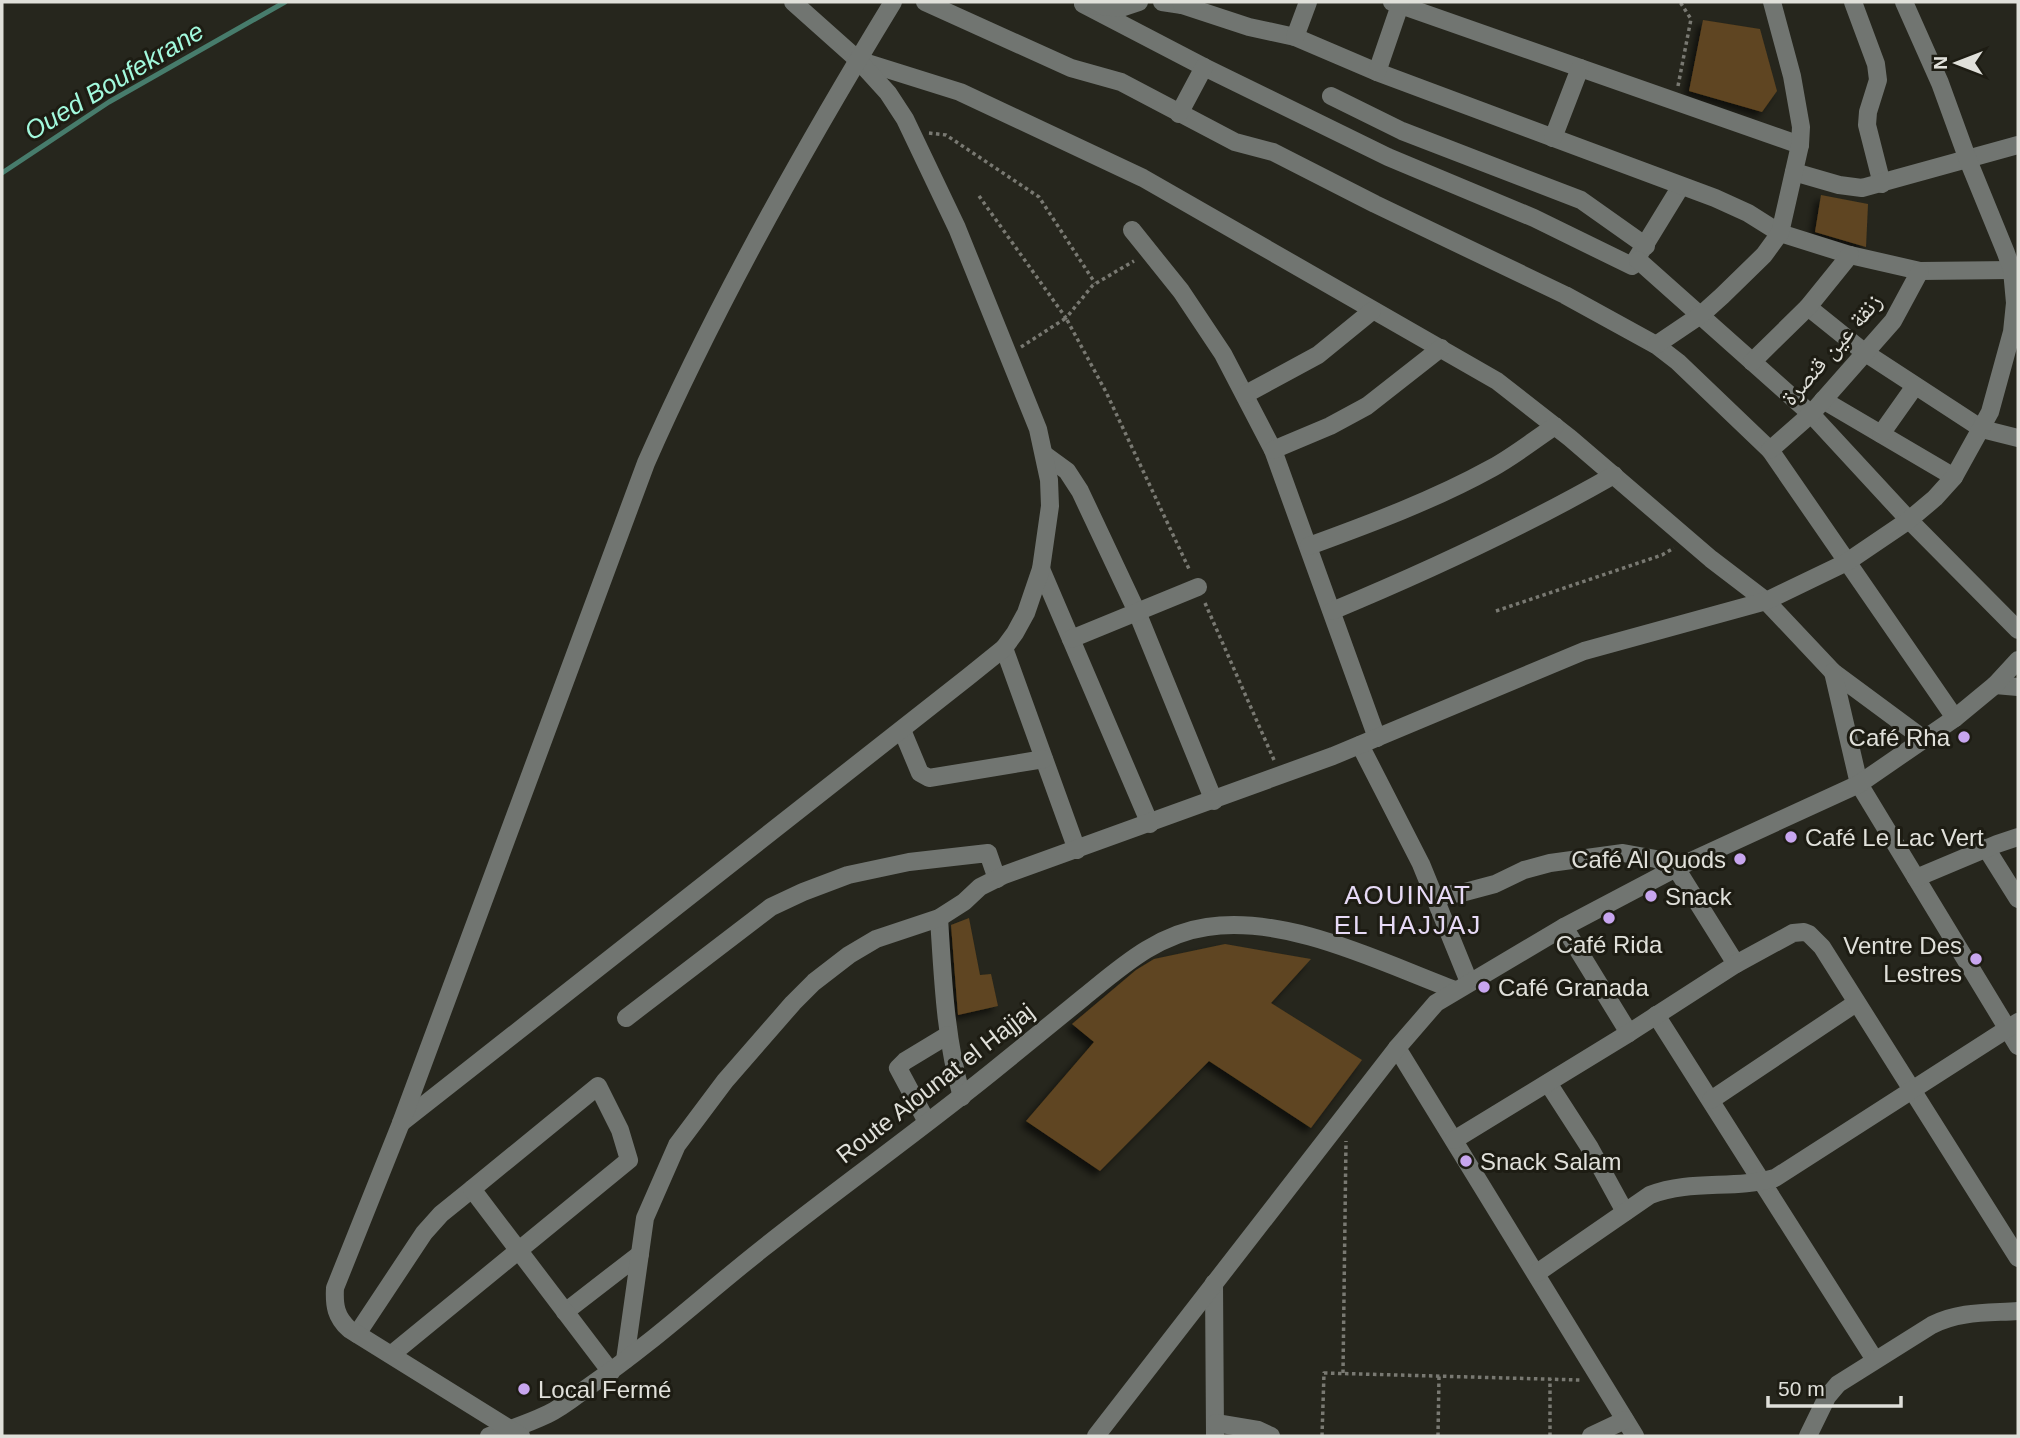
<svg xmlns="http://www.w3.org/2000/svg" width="2020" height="1438" font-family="Helvetica,'Noto Naskh Arabic',sans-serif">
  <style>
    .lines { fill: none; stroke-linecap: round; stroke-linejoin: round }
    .stream { stroke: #477c6c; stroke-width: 5 }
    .building { fill: #5f4520; filter: url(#shadow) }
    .path { stroke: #797972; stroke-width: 3.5; stroke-dasharray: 3.5 3.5; stroke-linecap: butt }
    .minor { stroke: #717571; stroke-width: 18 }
    .poi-dot { fill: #c8a6ef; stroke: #1d1c13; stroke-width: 2.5 }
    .labels { text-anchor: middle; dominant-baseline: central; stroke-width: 6; stroke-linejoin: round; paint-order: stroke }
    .street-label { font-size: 24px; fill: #e0e0da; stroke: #1d1c13 }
    .poi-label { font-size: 24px; fill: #e0e0da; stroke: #1d1c13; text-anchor: start }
    .water-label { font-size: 26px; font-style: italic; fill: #a2f9dd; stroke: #1d1c13 }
    .neighbourhood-label { font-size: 26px; letter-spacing: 2px; fill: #e7daf6; stroke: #1d1c13 }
  </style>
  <defs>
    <filter id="shadow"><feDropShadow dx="-5" dy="5" stdDeviation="3.5" flood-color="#0009"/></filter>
  </defs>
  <rect width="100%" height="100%" fill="#26261d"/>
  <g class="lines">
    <polyline class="stream" points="2,173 109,102 285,2"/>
  </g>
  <g class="building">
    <polygon points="1703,20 1760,29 1777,91 1762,112 1689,91"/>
    <polygon points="1821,195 1868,204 1866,247 1815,232"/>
    <polygon points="969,918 980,975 991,974 998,1006 958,1015 951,925"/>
    <polygon points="1225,944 1311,959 1271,1003 1362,1060 1311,1128 1209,1061 1100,1171 1026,1121 1094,1042 1072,1024 1136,970 1154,959"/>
  </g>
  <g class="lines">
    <g class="path">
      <polyline points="1678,86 1691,19 1680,2"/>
      <polyline points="929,133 946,135 1039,197 1095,283"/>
      <polyline points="979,196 1066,318 1093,285 1134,261"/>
      <polyline points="1021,347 1066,318 1106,392 1190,571"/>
      <polyline points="1205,603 1274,760"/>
      <polyline points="1496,611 1662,555 1674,548"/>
      <polyline points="1343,1373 1346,1141"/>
      <polyline points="1322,1436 1324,1373 1580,1380"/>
      <polyline points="1438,1436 1439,1376"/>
      <polyline points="1550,1436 1550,1379"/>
    </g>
    <g class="minor">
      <polyline points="925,2 1071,68 1121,82 1235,142 1273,152 1375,204 1565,295 1656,345 1678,362 1770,450 1955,718"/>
      <polyline points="1084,2 1083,4 1204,67 1388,157 1534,218 1632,266 1681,186"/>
      <polyline points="1162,2 1182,5 1183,2"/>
      <polyline points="1392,2 1800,145"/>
      <polyline points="1853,2 1876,64 1878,80 1868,112 1867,125 1882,184"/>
      <polyline points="1092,5 1121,8 1139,2"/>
      <polyline points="1182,5 1249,27 1295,37 1377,72 1715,198 1748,213 1780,233 1850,255 1920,271 2012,270"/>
      <polyline points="1295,37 1308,2"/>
      <polyline points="858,60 960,92 1143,178 1497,381 1570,438 1711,559 1766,601 1833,672 1925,740"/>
      <polyline points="1377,72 1401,2"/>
      <polyline points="1331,96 1402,131 1581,200 1646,246"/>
      <polyline points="1179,114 1204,67"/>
      <polyline points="1553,138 1580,68"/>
      <polyline points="1794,172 1839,185 1862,188 2018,145"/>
      <polyline points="1132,230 1181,291 1223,354 1273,450 1377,738"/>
      <polyline points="1638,260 1811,414 1909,520 2018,630"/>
      <polyline points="1808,307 1864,352 1982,429 2018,438"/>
      <polyline points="1656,345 1702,314 1722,296 1764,255 1780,233 1800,145 1801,127 1792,76 1772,2"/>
      <polyline points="1752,362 1808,307 1850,255"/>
      <polyline points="1246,394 1318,355 1372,311"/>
      <polyline points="1823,400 1954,477"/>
      <polyline points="1881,434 1915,386"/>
      <polyline points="1273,450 1330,426 1367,406 1441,348"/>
      <polyline points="1770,450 1811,414 1893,321 1920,271"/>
      <polyline points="1045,455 1067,471 1080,491 1137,612 1214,801"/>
      <path d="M1309,546C1372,523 1434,500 1492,468C1514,456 1534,440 1555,426"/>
      <polyline points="1041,569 1150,824"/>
      <path d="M1332,611C1428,571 1523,527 1614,475"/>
      <polyline points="1071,639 1198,587"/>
      <polyline points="1004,648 1077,850"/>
      <polyline points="1833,672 1859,784 2018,1046"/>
      <polyline points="1995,685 2018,687"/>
      <polyline points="902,730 920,773 929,778 1044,759"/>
      <polyline points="1360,745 1421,864 1469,982"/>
      <polyline points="1986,848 2018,899"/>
      <polyline points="1916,878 1997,844 2018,837"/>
      <polyline points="1435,897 1465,892 1495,884 1524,870 1550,863 1623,853 1656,859 1676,868 1736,964"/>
      <path d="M939,918C943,979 945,1038 962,1097"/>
      <polyline points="1564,927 1629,1033"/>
      <polyline points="1656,1015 1875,1360"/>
      <polyline points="626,1018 771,907 803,892 848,875 909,862 988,853 997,879"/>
      <polyline points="1397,1048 1635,1436"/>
      <polyline points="1548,1083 1590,1148 1625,1212"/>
      <polyline points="1711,1100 1856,1003"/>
      <polyline points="927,1122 898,1068 905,1061 948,1035"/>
      <polyline points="401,1123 968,677 1004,648 1015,633 1026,613 1041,569 1050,506 1049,480 1038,429 957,228 905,119 888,93 858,60 793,2"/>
      <polyline points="1454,1140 1629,1033 1736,964 1793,933 1804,932 1809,934 1822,947 2018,1258"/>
      <path d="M1537,1273L1650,1195C1691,1179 1734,1190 1775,1178L2018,1022"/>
      <polyline points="1214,1283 1215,1436"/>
      <polyline points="565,1312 640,1254"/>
      <polyline points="357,1334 424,1233 441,1214 472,1189"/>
      <polyline points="392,1354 629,1160 620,1130 598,1086 472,1189 611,1372"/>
      <polyline points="625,1360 645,1218 677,1145 725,1081 793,1003 814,982 849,955 876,939 939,918 964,902 980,887 1004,875 1333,756 1584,651 1766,601 1847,562 1909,520 1935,498 1954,477 1990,412 2012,332 2015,303 2012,270 2006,253 1968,160 1940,83 1904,2"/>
      <polyline points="1216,1423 1258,1430 1271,1436"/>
      <path d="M489,1436C509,1430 529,1423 548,1414C563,1407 577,1395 591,1385C651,1344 705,1294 762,1249C841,1186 925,1127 1003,1063C1030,1041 1057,1019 1084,997C1121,967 1157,934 1207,927C1289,915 1380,962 1455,990"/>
      <path d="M521,1436L349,1329C336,1317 334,1306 335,1288L401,1123L646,463C716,304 802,151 893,2"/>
      <polyline points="1096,1436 1397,1048 1436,1003 1564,927 1676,868 1859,784 1955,718 1995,685 2018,660"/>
      <polyline points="1591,1436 1625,1420"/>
      <path d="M1808,1436L1827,1397L1838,1384L1932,1325C1959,1311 1988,1313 2018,1311"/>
    </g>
  </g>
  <g class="poi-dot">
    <circle cx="1964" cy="737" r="7"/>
    <circle cx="1791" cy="837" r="7"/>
    <circle cx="1740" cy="859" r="7"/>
    <circle cx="1651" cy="896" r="7"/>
    <circle cx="1609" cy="918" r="7"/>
    <circle cx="1976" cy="959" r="7"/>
    <circle cx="1484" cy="987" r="7"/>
    <circle cx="1466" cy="1161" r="7"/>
    <circle cx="524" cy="1389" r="7"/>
  </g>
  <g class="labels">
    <g class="street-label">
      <text transform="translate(1831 349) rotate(-49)">زنقة عين قنصرة</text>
      <text transform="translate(935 1083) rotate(-38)">Route Aiounat el Hajjaj</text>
    </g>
    <g class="poi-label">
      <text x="1950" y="737" text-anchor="end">Café Rha</text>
      <text x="1805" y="837">Café Le Lac Vert</text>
      <text x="1726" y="859" text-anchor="end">Café Al Quods</text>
      <text x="1665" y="896">Snack</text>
      <text x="1609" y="944" text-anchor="middle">Café Rida</text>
      <text x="1962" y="945" text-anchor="end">Ventre Des<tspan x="1962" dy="28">Lestres</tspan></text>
      <text x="1498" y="987">Café Granada</text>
      <text x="1480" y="1161">Snack Salam</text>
      <text x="538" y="1389">Local Fermé</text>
    </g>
    <g class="water-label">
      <text transform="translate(114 81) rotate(-31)">Oued Boufekrane</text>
    </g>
    <g class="neighbourhood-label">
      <text x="1408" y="895">AOUINAT<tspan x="1408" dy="30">EL HAJJAJ</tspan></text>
    </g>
  </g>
  <rect width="2020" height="1438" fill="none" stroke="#e0e0da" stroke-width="7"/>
  <g transform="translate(1957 63) rotate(270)" stroke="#1d1c13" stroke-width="5" paint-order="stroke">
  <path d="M0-5L12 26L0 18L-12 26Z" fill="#e0e0da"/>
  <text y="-10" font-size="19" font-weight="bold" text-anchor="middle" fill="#e0e0da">N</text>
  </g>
  <path d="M1768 1396v10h133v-10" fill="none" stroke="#e0e0da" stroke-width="3.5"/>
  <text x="1778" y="1396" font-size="21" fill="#e0e0da" stroke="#1d1c13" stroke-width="5" paint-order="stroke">50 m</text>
</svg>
